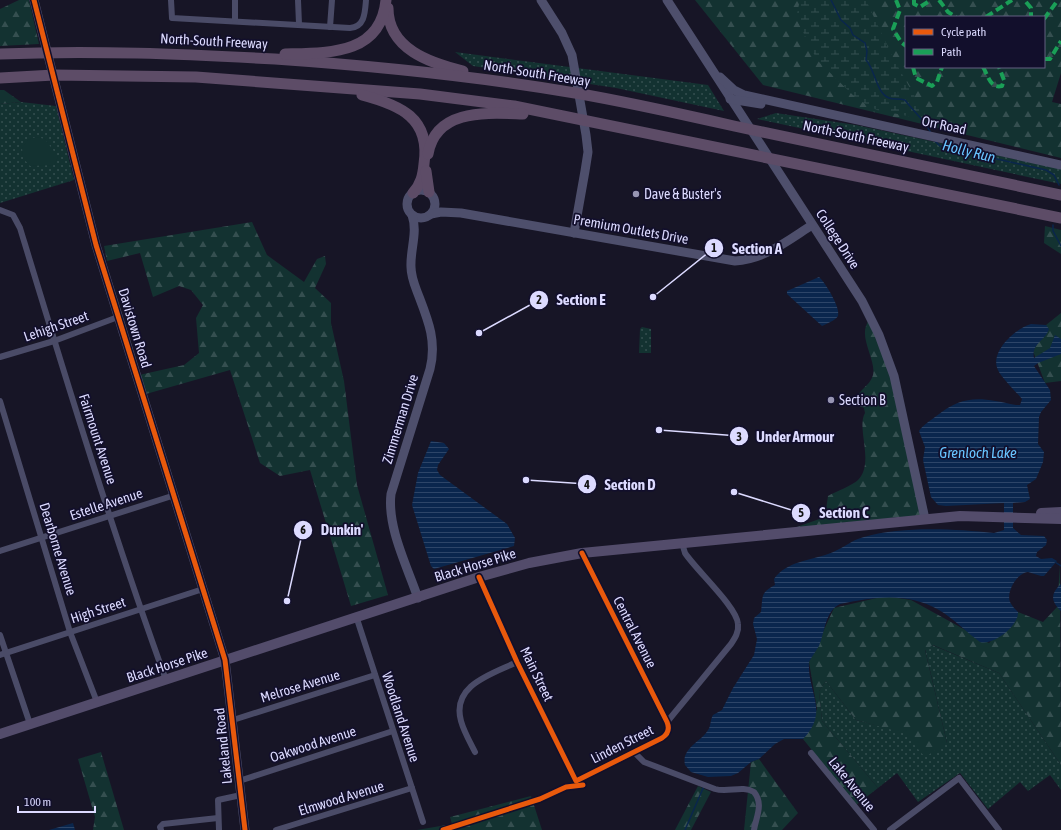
<svg xmlns="http://www.w3.org/2000/svg" width="1061" height="830" font-family="'Asap Condensed',sans-serif">
  <style>
    .grass { fill: url(#grass-dots) }
    .forest { fill: url(#forest-firs); fill-rule: evenodd }
    .wetland { fill: url(#wetland-marsh) }
    .pitch { fill: #133231 }
    .water { fill: url(#water-rules) }
    .lines { fill: none; stroke-linecap: round; stroke-linejoin: round }
    .stream { stroke: #0a264d; stroke-width: 1.5 }
    .street { stroke: #4a4b67; stroke-width: 6 }
    .secondary { stroke: #4e4f6c; stroke-width: 9 }
    .primary { stroke: #534c6b; stroke-width: 10 }
    .highway { stroke: #5d4c67; stroke-width: 11 }
    .quiet { stroke: #1a9f57; stroke-width: 4; stroke-dasharray: 8 4; stroke-linecap: butt }
    .cycleway-casing { stroke: #120f2c; stroke-width: 8 }
    .cycleway { stroke: #e8590c; stroke-width: 5 }
    .poi-dot { fill: #9795b3; stroke: #120f2c; stroke-width: 1.5 }
    .labels { text-anchor: middle; dominant-baseline: central; stroke-width: 3.5; stroke-linejoin: round; paint-order: stroke }
    .street-label { font-size: 14px; fill: #dcdaff; stroke: #120f2c }
    .poi-label { font-size: 14px; fill: #dcdaff; stroke: #120f2c; text-anchor: start }
    .water-label { font-size: 15px; font-style: italic; fill: #68c4ff; stroke: #120f2c }
    .leader { fill: none; stroke: #dcdaff; stroke-width: 1.5 }
    .callout-dot { fill: #dcdaff; stroke: #120f2c; stroke-width: 1.5 }
    .mark-label { font-size: 12px; text-anchor: middle; font-weight: bold; fill: #111 }
    .callout-label { font-size: 15px; text-anchor: middle; font-weight: bold; fill: #dcdaff; stroke: #120f2c; stroke-width: 3.5; stroke-linejoin: round; paint-order: stroke }
  </style>
  <defs>
    <pattern id="grass-dots" width="8" height="8" patternUnits="userSpaceOnUse"><rect width="8" height="8" fill="#133231"/><path d="M2 2h.1M6 6h.1" fill="none" stroke="#354f50" stroke-width="1.8" stroke-linecap="round"/></pattern>
    <pattern id="forest-firs" width="22" height="20" patternUnits="userSpaceOnUse"><rect width="22" height="20" fill="#133231"/><path d="M5 1l3.5 6h-7zM16 11l3.5 6h-7z" fill="#354f50"/></pattern>
    <pattern id="wetland-marsh" width="20" height="14" patternUnits="userSpaceOnUse"><rect width="20" height="14" fill="#133231"/><path d="M1 5h8M5 5V1M11 12h8M15 12V8" fill="none" stroke="#354f50"/></pattern>
    <pattern id="water-rules" width="6" height="5" patternUnits="userSpaceOnUse"><rect width="6" height="5" fill="#0a264d"/><path d="M0 2.5h6" fill="none" stroke="#2d4568"/></pattern>
  </defs>
  <rect width="100%" height="100%" fill="#171526"/>
  <g class="grass">
    <polygon points="455,52 708,85 724,111 616,88 473,66"/>
    <polygon points="21,102 56,106 74,180 0,203 0,104"/>
    <polygon points="776,113 856,125 1061,169 1061,184 757,119"/>
    <polygon points="642,327 651,329 651,353 639,353 640,329"/>
    <polygon points="932,645 999,673 1061,765 1061,790 1050,775 1028,791 1020,782 988,809 960,773 918,802 897,773 878,788 822,721 819,691 826,681 856,720 947,743 925,649"/>
  </g>
  <g class="forest">
    <polygon points="19,0 29,0 39,44 0,46 0,9"/>
    <path d="M695,0H1061V73L1052,102L1061,104V158L763,85ZM906,17H1044V67H906Z"/>
    <polygon points="0,90 4,90 21,102 0,104"/>
    <polygon points="252,222 267,255 304,282 317,259 325,256 326,264 315,288 331,303 331,323 344,381 357,485 388,595 351,606 310,470 280,476 260,463 230,370 146,394 139,375 184,365 199,353 196,318 203,305 191,290 179,286 153,297 140,253 107,261 104,246"/>
    <polygon points="1045,226 1061,230 1061,254 1044,243"/>
    <polygon points="1061,313 1061,381 1045,383 1033,351 1046,325"/>
    <path d="M870,317L887,352L925,519L780,533L825,517L828,496C835,492 853,485 858,480C875,463 856,428 865,413L864,408L859,406C853,390 869,389 873,375C876,364 864,344 865,332C865,327 868,321 870,317Z"/>
    <polygon points="1060,565 1061,765 999,673 933,645 925,650 947,743 925,757 904,733 856,720 826,681 819,691 822,721 878,788 856,805 803,739 817,709 809,662 834,608 885,596 911,600 989,643 1018,612 1043,622 1057,607"/>
    <polygon points="101,752 124,830 93,830 95,817 78,759"/>
    <polygon points="759,759 798,813 782,830 744,830 751,762"/>
    <polygon points="698,786 711,792 691,830 675,830"/>
    <polygon points="531,796 542,830 417,830 452,824 450,817"/>
  </g>
  <polygon class="wetland" points="800,0 866,0 892,56 928,120 877,110 858,100 817,60 796,18"/>
  <polygon class="pitch" points="36,137 45,139 58,157 54,165 30,166 23,158 22,148 28,140"/>
  <g class="water">
    <path d="M819,277C825,282 841,308 838,316C836,320 826,324 822,326L787,294V291Z"/>
    <path d="M1031,324L1046,325L1049,329C1045,341 1031,344 1034,358L1050,348L1055,335L1061,339V354L1038,363L1034,366L1050,390L1051,400L1041,412L1039,417L1038,444L1044,452L1043,462L1036,479L1027,485L1030,499L1025,502L1013,503V528L1021,535L1044,536L1047,540L1046,545L1037,552L1036,556L1041,559L1052,558L1057,561L1044,576H1041L1028,572C1017,573 1006,592 1010,602C1012,606 1015,609 1018,612C1019,626 993,646 980,642C966,632 953,618 939,610C907,592 874,597 840,604C825,611 825,632 819,646C816,651 812,656 809,662C807,692 830,712 803,739H784L775,744L759,759L751,762L738,773L731,776L708,777L691,772L685,765C681,748 701,742 708,730C711,726 710,720 713,715L722,710L733,688L754,655L757,639L753,624L754,618L761,612C763,596 760,593 775,585L774,579C787,561 809,561 828,554C841,550 851,540 864,537C903,526 954,529 994,533L1004,530V503L946,506L938,505L931,497L923,460L925,447L919,431C923,425 930,421 935,417C965,393 981,398 1016,405H1020L1022,399C1016,392 1001,377 998,370C989,352 1016,328 1031,324Z"/>
    <polygon points="431,441 444,443 449,449 438,465 437,470 440,475 507,524 515,538 514,546 434,569 431,566 412,505 418,473"/>
    <path d="M1061,584V611C1050,601 1051,593 1061,584Z"/>
    <polygon points="73,823 75,830 49,830"/>
  </g>
  <g class="lines">
    <g class="stream">
      <path d="M831,0L841,20L850,28L853,35L865,43L867,51L866,60C875,69 876,93 889,98C894,100 899,98 905,100C913,111 924,119 931,133"/>
      <polyline points="935,141 940,146 1046,170 1054,175 1059,185"/>
      <polyline points="1053,225 1053,231 1061,246"/>
      <polyline points="1055,562 1061,566"/>
      <polyline points="685,830 704,786"/>
    </g>
    <g class="street">
      <path d="M171,0L172,18L350,28C365,27 365,12 366,0"/>
      <polyline points="298,0 299,24"/>
      <polyline points="235,21 235,0"/>
      <polyline points="330,27 332,0"/>
      <path d="M0,210L13,215L20,228C66,379 112,531 166,680"/>
      <polyline points="0,357 54,341 118,317"/>
      <polyline points="0,401 70,632 97,702"/>
      <polyline points="0,551 175,495"/>
      <path d="M479,577L517,662L576,781L662,738C668,734 670,729 667,722L582,553"/>
      <polyline points="357,619 423,822"/>
      <polyline points="0,635 30,724"/>
      <polyline points="0,655 203,589"/>
      <polyline points="233,720 375,675"/>
      <path d="M667,722L731,644C735,638 739,632 738,624C737,607 696,570 685,553L682,543"/>
      <path d="M475,752C470,742 464,732 461,721C451,685 492,674 517,662"/>
      <path d="M634,752L644,762L715,789C728,793 742,785 754,792C764,804 756,817 754,830"/>
      <polyline points="811,753 874,830"/>
      <polyline points="239,781 393,731"/>
      <polyline points="161,830 160,827 163,824 218,818"/>
      <polyline points="219,830 218,800 241,795"/>
      <polyline points="276,830 412,788"/>
      <polyline points="890,830 959,778 999,830"/>
    </g>
    <g class="secondary">
      <polyline points="34,0 96,245 225,660 245,830"/>
      <polyline points="541,0 562,33 572,55 586,135 588,152 585,171 574,233"/>
      <polyline points="667,0 862,301 879,335 894,376 925,519"/>
      <polyline points="720,77 734,90 744,95 1061,165"/>
      <polyline points="730,99 761,104"/>
      <circle cx="421" cy="204" r="14"/>
      <path d="M431,214L441,212L461,213L735,261C765,259 787,241 812,225"/>
      <path d="M412,215C418,232 410,250 411,267C411,277 415,286 418,294C428,320 437,341 430,369L391,494C387,527 407,566 418,598"/>
    </g>
    <g class="primary">
      <polyline points="1041,513 1061,512"/>
      <polyline points="0,734 479,577 529,563 582,553 960,516 1061,519"/>
    </g>
    <g class="highway">
      <path d="M388,8C388,49 430,63 463,71"/>
      <path d="M0,54C92,50 183,54 275,59C375,66 476,76 575,93C628,102 681,114 734,126C843,149 952,172 1061,195"/>
      <path d="M285,54C328,53 381,55 386,0"/>
      <polyline points="0,78 54,75 196,77 420,94 514,106 1061,218"/>
      <path d="M362,95C400,105 431,118 424,164C423,175 421,184 413,193"/>
      <path d="M428,154C436,108 488,113 523,114"/>
      <polyline points="426,171 429,192"/>
    </g>
    <g class="quiet">
      <polyline points="896,0 900,10 893,29 901,42 906,46"/>
      <polyline points="914,0 914,4 920,7 931,0"/>
      <polyline points="939,0 948,12 956,17"/>
      <polyline points="1026,2 1031,8 1031,17"/>
      <polyline points="986,17 1012,0"/>
      <polyline points="1044,19 1058,0"/>
      <polyline points="1044,59 1050,59 1061,41"/>
      <polyline points="913,67 916,78 932,86 937,82 942,67"/>
      <path d="M983,67C988,75 990,89 1002,86L1004,80L999,67"/>
    </g>
    <defs>
      <g id="cycleway">
        <polyline points="34,0 96,245 225,660 245,830"/>
        <path d="M479,577L517,662L576,781L662,738C668,734 670,729 667,722L582,553"/>
        <polyline points="443,830 540,799 566,787 583,785"/>
      </g>
    </defs>
    <use href="#cycleway" class="cycleway-casing"/>
    <use href="#cycleway" class="cycleway"/>
  </g>
  <g class="poi-dot">
    <circle cx="636" cy="194" r="4"/>
    <circle cx="831" cy="400" r="4"/>
  </g>
  <g class="labels">
    <g class="street-label">
      <text transform="translate(214 41) rotate(3)">North-South Freeway</text>
      <text transform="translate(537 73) rotate(9)">North-South Freeway</text>
      <text transform="translate(944 125) rotate(12)">Orr Road</text>
      <text transform="translate(856 136) rotate(12)">North-South Freeway</text>
      <text transform="translate(631 229) rotate(10)">Premium Outlets Drive</text>
      <text transform="translate(838 239) rotate(57)">College Drive</text>
      <text transform="translate(56 326) rotate(-19)">Lehigh Street</text>
      <text transform="translate(135 328) rotate(73)">Davistown Road</text>
      <text transform="translate(400 419) rotate(-73)">Zimmerman Drive</text>
      <text transform="translate(98 439) rotate(72)">Fairmount Avenue</text>
      <text transform="translate(106 504) rotate(-18)">Estelle Avenue</text>
      <text transform="translate(58 549) rotate(73)">Dearborne Avenue</text>
      <text transform="translate(475 565) rotate(-17)">Black Horse Pike</text>
      <text transform="translate(98 610) rotate(-18)">High Street</text>
      <text transform="translate(635 632) rotate(63)">Central Avenue</text>
      <text transform="translate(167 665) rotate(-18)">Black Horse Pike</text>
      <text transform="translate(537 674) rotate(64)">Main Street</text>
      <text transform="translate(300 686) rotate(-17)">Melrose Avenue</text>
      <text transform="translate(401 717) rotate(72)">Woodland Avenue</text>
      <text transform="translate(313 744) rotate(-18)">Oakwood Avenue</text>
      <text transform="translate(622 744) rotate(-27)">Linden Street</text>
      <text transform="translate(223 746) rotate(-96)">Lakeland Road</text>
      <text transform="translate(852 784) rotate(51)">Lake Avenue</text>
      <text transform="translate(341 798) rotate(-17)">Elmwood Avenue</text>
    </g>
    <g class="poi-label">
      <text x="644" y="194">Dave &amp; Buster's</text>
      <text x="839" y="400">Section B</text>
    </g>
    <g class="water-label">
      <text transform="translate(969 151) rotate(14)">Holly Run</text>
      <text x="978" y="452">Grenloch Lake</text>
    </g>
  </g>
  <path class="leader" d="M653 297L714 248M479 333L539 300M659 430L739 436M526 480L587 484M734 492L801 513M287 601L303 530"/>
  <g class="callout-dot">
    <circle cx="653" cy="297" r="4"/>
    <circle cx="479" cy="333" r="4"/>
    <circle cx="659" cy="430" r="4"/>
    <circle cx="526" cy="480" r="4"/>
    <circle cx="734" cy="492" r="4"/>
    <circle cx="287" cy="601" r="4"/>
    <circle cx="714" cy="248" r="10"/>
    <circle cx="539" cy="300" r="10"/>
    <circle cx="739" cy="436" r="10"/>
    <circle cx="587" cy="484" r="10"/>
    <circle cx="801" cy="513" r="10"/>
    <circle cx="303" cy="530" r="10"/>
  </g>
  <g class="mark-label">
    <text x="714" y="252">1</text>
    <text x="539" y="304">2</text>
    <text x="739" y="441">3</text>
    <text x="587" y="489">4</text>
    <text x="801" y="517">5</text>
    <text x="303" y="534">6</text>
  </g>
  <g class="callout-label">
    <text x="757" y="254">Section A</text>
    <text x="581" y="305">Section E</text>
    <text x="795" y="442">Under Armour</text>
    <text x="630" y="490">Section D</text>
    <text x="844" y="518">Section C</text>
    <text x="342" y="535">Dunkin'</text>
  </g>
  <rect x="905" y="16" width="140" height="52" fill="#120f2c" stroke="#636080"/>
  <rect x="913" y="29" width="20" height="6" fill="#e8590c" stroke="#636080"/>
  <text x="941" y="36" font-size="12" fill="#dcdaff">Cycle path</text>
  <rect x="913" y="49" width="20" height="6" fill="#1a9f57" stroke="#636080"/>
  <text x="941" y="56" font-size="12" fill="#dcdaff">Path</text>
  <path d="M18 806v6h77v-6" fill="none" stroke="#dcdaff" stroke-width="2"/>
  <text x="24" y="806" font-size="12" fill="#dcdaff" stroke="#120f2c" stroke-width="3" paint-order="stroke">100 m</text>
</svg>
